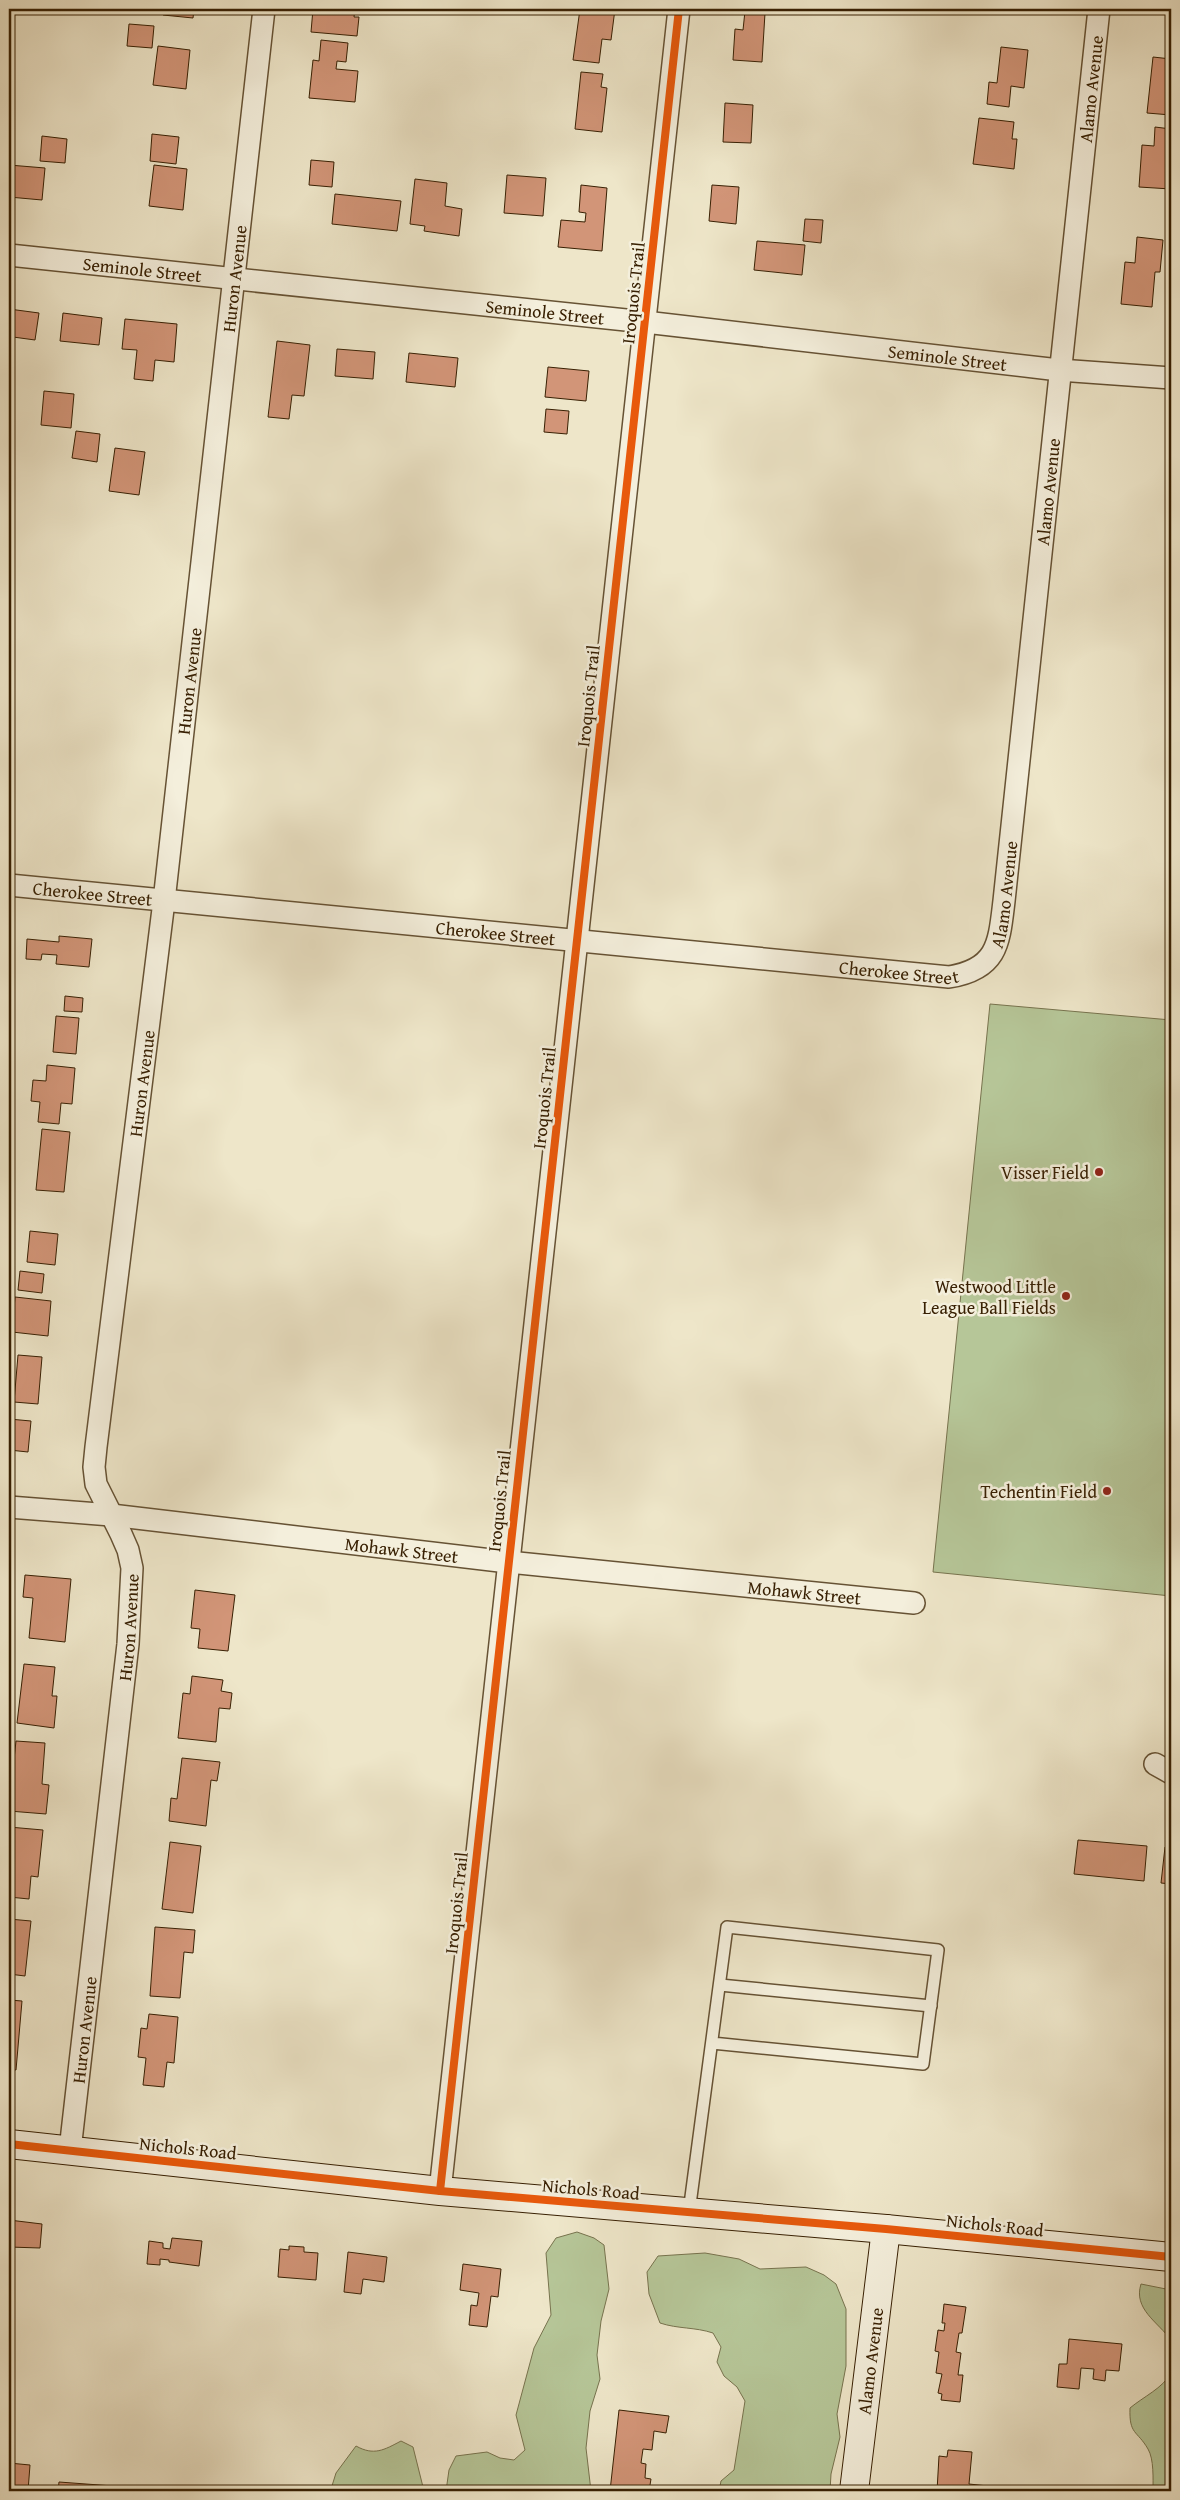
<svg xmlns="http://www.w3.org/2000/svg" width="1180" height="2500" font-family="'Gentium Book Plus',serif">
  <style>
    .green { fill: #b6c698; stroke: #77734e }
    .building { fill: #d29578; stroke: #382003 }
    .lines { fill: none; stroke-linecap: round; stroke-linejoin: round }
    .lane-casing { stroke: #665234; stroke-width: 14 }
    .street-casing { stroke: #665234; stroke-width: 24 }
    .secondary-casing { stroke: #382003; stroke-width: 30 }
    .lane { stroke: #f4efdc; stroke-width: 11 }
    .street { stroke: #f4efdc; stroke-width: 21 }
    .secondary { stroke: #f4efdc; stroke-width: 28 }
    .cycleway-casing { stroke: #f4efdc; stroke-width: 11 }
    .cycleway { stroke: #e8590c; stroke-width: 8 }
    .poi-dot { fill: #8f2418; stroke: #f4efdc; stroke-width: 2 }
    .labels { text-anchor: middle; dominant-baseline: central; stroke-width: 5; stroke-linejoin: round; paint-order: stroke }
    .street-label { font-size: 18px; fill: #382003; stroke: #f4efdc }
    .poi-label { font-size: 18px; fill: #382003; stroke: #f4efdc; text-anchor: end }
  </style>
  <rect width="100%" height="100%" fill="#eee6c9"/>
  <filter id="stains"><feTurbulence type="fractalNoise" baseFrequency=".004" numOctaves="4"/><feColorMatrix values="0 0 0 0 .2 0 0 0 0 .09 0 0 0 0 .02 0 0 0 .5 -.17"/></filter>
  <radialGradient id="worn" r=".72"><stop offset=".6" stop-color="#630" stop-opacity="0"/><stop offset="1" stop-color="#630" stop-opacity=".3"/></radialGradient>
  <g class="green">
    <polygon points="990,1004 1171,1020 1171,1596 933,1572"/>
    <polygon points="577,2232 594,2238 604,2245 609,2289 601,2321 597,2355 600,2379 590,2411 586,2448 591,2491 446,2491 449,2470 456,2456 487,2452 500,2458 514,2460 525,2450 516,2415 534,2348 551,2315 546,2253 556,2238"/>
    <path d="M705,2253L739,2259L760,2269L806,2267L824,2275L836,2284L846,2309V2366L837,2414L840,2437L831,2474L830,2491H719L721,2481L734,2470L745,2401L737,2387L724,2376L717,2362L721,2347L713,2333C695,2327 678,2329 660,2323L649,2294L647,2272L658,2256Z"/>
    <path d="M1141,2284L1171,2290V2340C1158,2322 1133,2309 1141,2284Z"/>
    <path d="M1171,2373V2491H1153C1153,2479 1154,2459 1148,2449C1137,2430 1129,2435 1130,2408C1143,2397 1163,2388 1171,2373Z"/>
    <path d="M401,2441L413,2447L424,2491H326L331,2489L336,2473L356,2446C374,2456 384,2450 401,2441Z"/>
  </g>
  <g class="building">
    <polygon points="163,9 194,9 193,18 163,15"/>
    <polygon points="313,9 355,9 354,17 359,17 357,36 311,32"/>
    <polygon points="580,9 615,9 611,40 602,39 599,63 573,60"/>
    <polygon points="745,11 765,13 762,62 733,60 735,29 743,30"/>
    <polygon points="129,24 154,26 152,48 127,46"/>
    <polygon points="321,40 348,43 346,62 337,61 336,69 358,71 355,102 309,98 313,60 319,61"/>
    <polygon points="158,46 190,50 186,89 153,85"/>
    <polygon points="1001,47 1028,50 1024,88 1011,86 1009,107 987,104 989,82 997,83"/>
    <polygon points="1153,57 1171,59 1171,115 1147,113"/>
    <polygon points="581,72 603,74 601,87 607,88 602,132 575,129"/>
    <polygon points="725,103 753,105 751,143 723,142"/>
    <polygon points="979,118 1014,122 1012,139 1017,139 1014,169 973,164"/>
    <polygon points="1155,127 1171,129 1171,189 1139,187 1142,145 1154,146"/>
    <polygon points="152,134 179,137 176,164 150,161"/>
    <polygon points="42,136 67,139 65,163 40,161"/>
    <polygon points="311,160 334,162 332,187 309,185"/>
    <polygon points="9,165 45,168 42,200 9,197"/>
    <polygon points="154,165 187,169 183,210 149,206"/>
    <polygon points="507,175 546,178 543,216 504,213"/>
    <polygon points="415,179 447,183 445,206 462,209 459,236 424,231 425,226 410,224"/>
    <polygon points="581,185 607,188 602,251 558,247 561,220 585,222 586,213 579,212"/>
    <polygon points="712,185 739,187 736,224 709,221"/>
    <polygon points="335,194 401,201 397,231 332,224"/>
    <polygon points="805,219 823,220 821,243 803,241"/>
    <polygon points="1137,237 1163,240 1160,272 1155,272 1152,307 1121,304 1125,262 1135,263"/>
    <polygon points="757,241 805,245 802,275 754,270"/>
    <polygon points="9,309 39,313 35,340 13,337 12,352 9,352"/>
    <polygon points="63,313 102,318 99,345 60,341"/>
    <polygon points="125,319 177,324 174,362 155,360 153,381 134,379 137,350 122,349"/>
    <polygon points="277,341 310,345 304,396 292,395 289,419 268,417"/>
    <polygon points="337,349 375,352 373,379 335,376"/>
    <polygon points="409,353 458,358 455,387 406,382"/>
    <polygon points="548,367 589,371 586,401 545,397"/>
    <polygon points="44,391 74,394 71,428 41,425"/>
    <polygon points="546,409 569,411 567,434 544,432"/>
    <polygon points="76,431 100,434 97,462 72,458"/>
    <polygon points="115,448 145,452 139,495 109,491"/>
    <polygon points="59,936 92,939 89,967 56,964 57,955 42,954 41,960 26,959 27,939 59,942"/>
    <polygon points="65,996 83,998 82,1012 64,1011"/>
    <polygon points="56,1016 79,1018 76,1054 53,1052"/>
    <polygon points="47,1065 75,1068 72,1104 61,1103 59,1124 38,1122 40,1102 31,1101 33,1080 46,1081"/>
    <polygon points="42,1129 70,1132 64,1192 36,1190"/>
    <polygon points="30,1231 58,1234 55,1265 27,1262"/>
    <polygon points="20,1271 44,1274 42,1293 18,1290"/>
    <polygon points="15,1297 51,1301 48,1336 12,1332"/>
    <polygon points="18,1355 42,1357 38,1404 14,1402"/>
    <polygon points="9,1419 31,1421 28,1452 9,1450"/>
    <polygon points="25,1575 71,1579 65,1642 29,1638 33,1598 23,1597"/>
    <polygon points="195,1590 235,1595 228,1651 198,1648 200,1629 191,1628"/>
    <polygon points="24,1664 55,1667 52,1696 57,1696 54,1728 17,1723"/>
    <polygon points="192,1676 223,1680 221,1691 232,1693 230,1709 219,1708 216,1742 178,1738 183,1693 190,1694"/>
    <polygon points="16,1741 45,1743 42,1784 49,1785 46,1814 9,1811 9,1787 11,1787"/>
    <polygon points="182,1758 220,1762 217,1781 211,1780 206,1826 169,1821 171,1798 177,1799"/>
    <polygon points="9,1827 43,1830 38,1877 31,1876 29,1899 9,1897"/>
    <polygon points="1078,1840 1147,1846 1144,1881 1074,1874"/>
    <polygon points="170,1842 201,1846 193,1913 162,1909"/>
    <polygon points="1165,1847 1171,1848 1171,1884 1161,1883"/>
    <polygon points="9,1919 31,1921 25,1976 9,1974"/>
    <polygon points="155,1927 195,1930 193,1953 184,1952 180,1998 150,1996"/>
    <polygon points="9,2000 22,2001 16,2070 9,2069"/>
    <polygon points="149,2014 178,2017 174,2063 167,2062 164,2087 143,2085 146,2058 138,2057 141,2028 147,2029"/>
    <polygon points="9,2220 42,2224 40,2248 9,2247"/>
    <polygon points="172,2238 202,2241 199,2266 169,2262 169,2260 160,2259 160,2265 147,2264 149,2241 163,2243 163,2248 170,2249"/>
    <polygon points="289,2246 304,2247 304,2252 318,2253 316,2280 278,2277 280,2249 289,2250"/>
    <polygon points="348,2252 387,2257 384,2282 363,2279 361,2294 344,2292"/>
    <polygon points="463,2264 501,2269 498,2297 491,2296 487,2327 469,2325 471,2305 477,2306 479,2293 460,2290"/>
    <polygon points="944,2304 966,2307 962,2333 959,2333 956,2352 961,2353 958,2375 963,2375 960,2402 941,2400 942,2394 938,2393 942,2374 936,2373 939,2352 935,2351 938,2330 944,2331 945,2323 942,2323"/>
    <polygon points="1069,2339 1122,2344 1119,2371 1106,2370 1105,2381 1093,2379 1094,2369 1081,2368 1079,2389 1057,2387 1059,2364 1067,2364"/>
    <polygon points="619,2410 669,2416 666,2433 654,2431 652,2450 643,2449 641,2463 646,2464 645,2478 651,2479 649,2491 610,2491"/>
    <polygon points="948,2450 972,2452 969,2484 988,2486 988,2491 937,2491 939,2456 947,2457"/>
    <polygon points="9,2463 30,2465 28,2491 9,2491"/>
    <polygon points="59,2482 113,2486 113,2491 58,2491"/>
    <polygon points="127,2487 163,2491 126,2491"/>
  </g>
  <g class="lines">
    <defs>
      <g id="lane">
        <polyline points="720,1985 931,2006"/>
        <polyline points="689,2212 727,1927 938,1950 923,2064 712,2043"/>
      </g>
      <g id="street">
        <path id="s1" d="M9,255L645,322L1059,370L1171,378"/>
        <path id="s2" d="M9,885L949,977C998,969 999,943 1004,901L1099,9"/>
        <path id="s3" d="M9,1507L111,1515L508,1562L914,1603"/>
        <polyline points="1155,1764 1171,1773"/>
        <path id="s4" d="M70,2150L128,1644L132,1568L128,1550L121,1534L96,1484L94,1467L96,1447L164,901L264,9"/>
        <polyline points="440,2191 679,9"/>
      </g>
      <g id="secondary">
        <polyline points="9,2144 440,2191 886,2229 1171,2257"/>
        <path id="s5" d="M854,2491L886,2229"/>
      </g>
    </defs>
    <use href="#lane" class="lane-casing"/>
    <use href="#street" class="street-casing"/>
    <use href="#secondary" class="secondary-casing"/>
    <use href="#lane" class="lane"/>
    <use href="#street" class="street"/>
    <use href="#secondary" class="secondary"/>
    <defs>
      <g id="cycleway">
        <polyline points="9,2144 440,2191 886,2229 1171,2257"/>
        <polyline points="440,2191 679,9"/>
      </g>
    </defs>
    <use href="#cycleway" class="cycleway-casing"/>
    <use href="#cycleway" class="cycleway"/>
  </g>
  <g class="poi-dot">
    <circle cx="1099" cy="1172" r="5"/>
    <circle cx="1066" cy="1296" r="5"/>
    <circle cx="1107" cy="1491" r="5"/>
  </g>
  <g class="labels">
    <g class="street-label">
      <text stroke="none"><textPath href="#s2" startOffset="1866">Alamo Avenue</textPath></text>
      <text stroke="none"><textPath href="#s1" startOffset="134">Seminole Street</textPath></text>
      <text stroke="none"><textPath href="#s4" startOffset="1891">Huron Avenue</textPath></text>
      <text transform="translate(633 293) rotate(-84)">Iroquois Trail</text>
      <text stroke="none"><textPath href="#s1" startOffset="539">Seminole Street</textPath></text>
      <text stroke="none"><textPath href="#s1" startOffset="944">Seminole Street</textPath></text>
      <text stroke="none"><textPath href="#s2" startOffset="1461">Alamo Avenue</textPath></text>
      <text stroke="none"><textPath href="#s4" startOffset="1486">Huron Avenue</textPath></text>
      <text transform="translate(588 696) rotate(-84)">Iroquois Trail</text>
      <text stroke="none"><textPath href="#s2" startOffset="1056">Alamo Avenue</textPath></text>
      <text stroke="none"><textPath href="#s2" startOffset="84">Cherokee Street</textPath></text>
      <text stroke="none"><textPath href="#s2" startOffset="489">Cherokee Street</textPath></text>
      <text stroke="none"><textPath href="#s2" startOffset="894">Cherokee Street</textPath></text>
      <text stroke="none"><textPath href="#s4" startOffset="1081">Huron Avenue</textPath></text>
      <text transform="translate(544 1098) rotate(-84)">Iroquois Trail</text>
      <text transform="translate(499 1501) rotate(-84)">Iroquois Trail</text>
      <text stroke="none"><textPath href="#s3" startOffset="395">Mohawk Street</textPath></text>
      <text stroke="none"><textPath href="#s3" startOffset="800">Mohawk Street</textPath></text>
      <text stroke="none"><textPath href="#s4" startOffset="526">Huron Avenue</textPath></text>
      <text transform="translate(456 1903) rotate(-84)">Iroquois Trail</text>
      <text stroke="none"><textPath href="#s4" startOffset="121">Huron Avenue</textPath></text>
      <text transform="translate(188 2148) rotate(6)">Nichols Road</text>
      <text transform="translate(591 2189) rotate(5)">Nichols Road</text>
      <text transform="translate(995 2225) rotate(6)">Nichols Road</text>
      <text stroke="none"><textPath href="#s5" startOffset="131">Alamo Avenue</textPath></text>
    </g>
    <g class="poi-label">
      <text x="1089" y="1172">Visser Field</text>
      <text x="1056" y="1286">Westwood Little<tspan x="1056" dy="21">League Ball Fields</tspan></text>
      <text x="1097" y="1491">Techentin Field</text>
    </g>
  </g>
  <rect width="1180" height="2500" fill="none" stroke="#eee6c9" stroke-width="30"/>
  <rect x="10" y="10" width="1160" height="2480" fill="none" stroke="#382003" stroke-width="2.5"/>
  <rect x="15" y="15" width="1150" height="2470" fill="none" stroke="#382003"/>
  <rect width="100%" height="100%" filter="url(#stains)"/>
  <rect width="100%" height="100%" fill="url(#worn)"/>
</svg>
